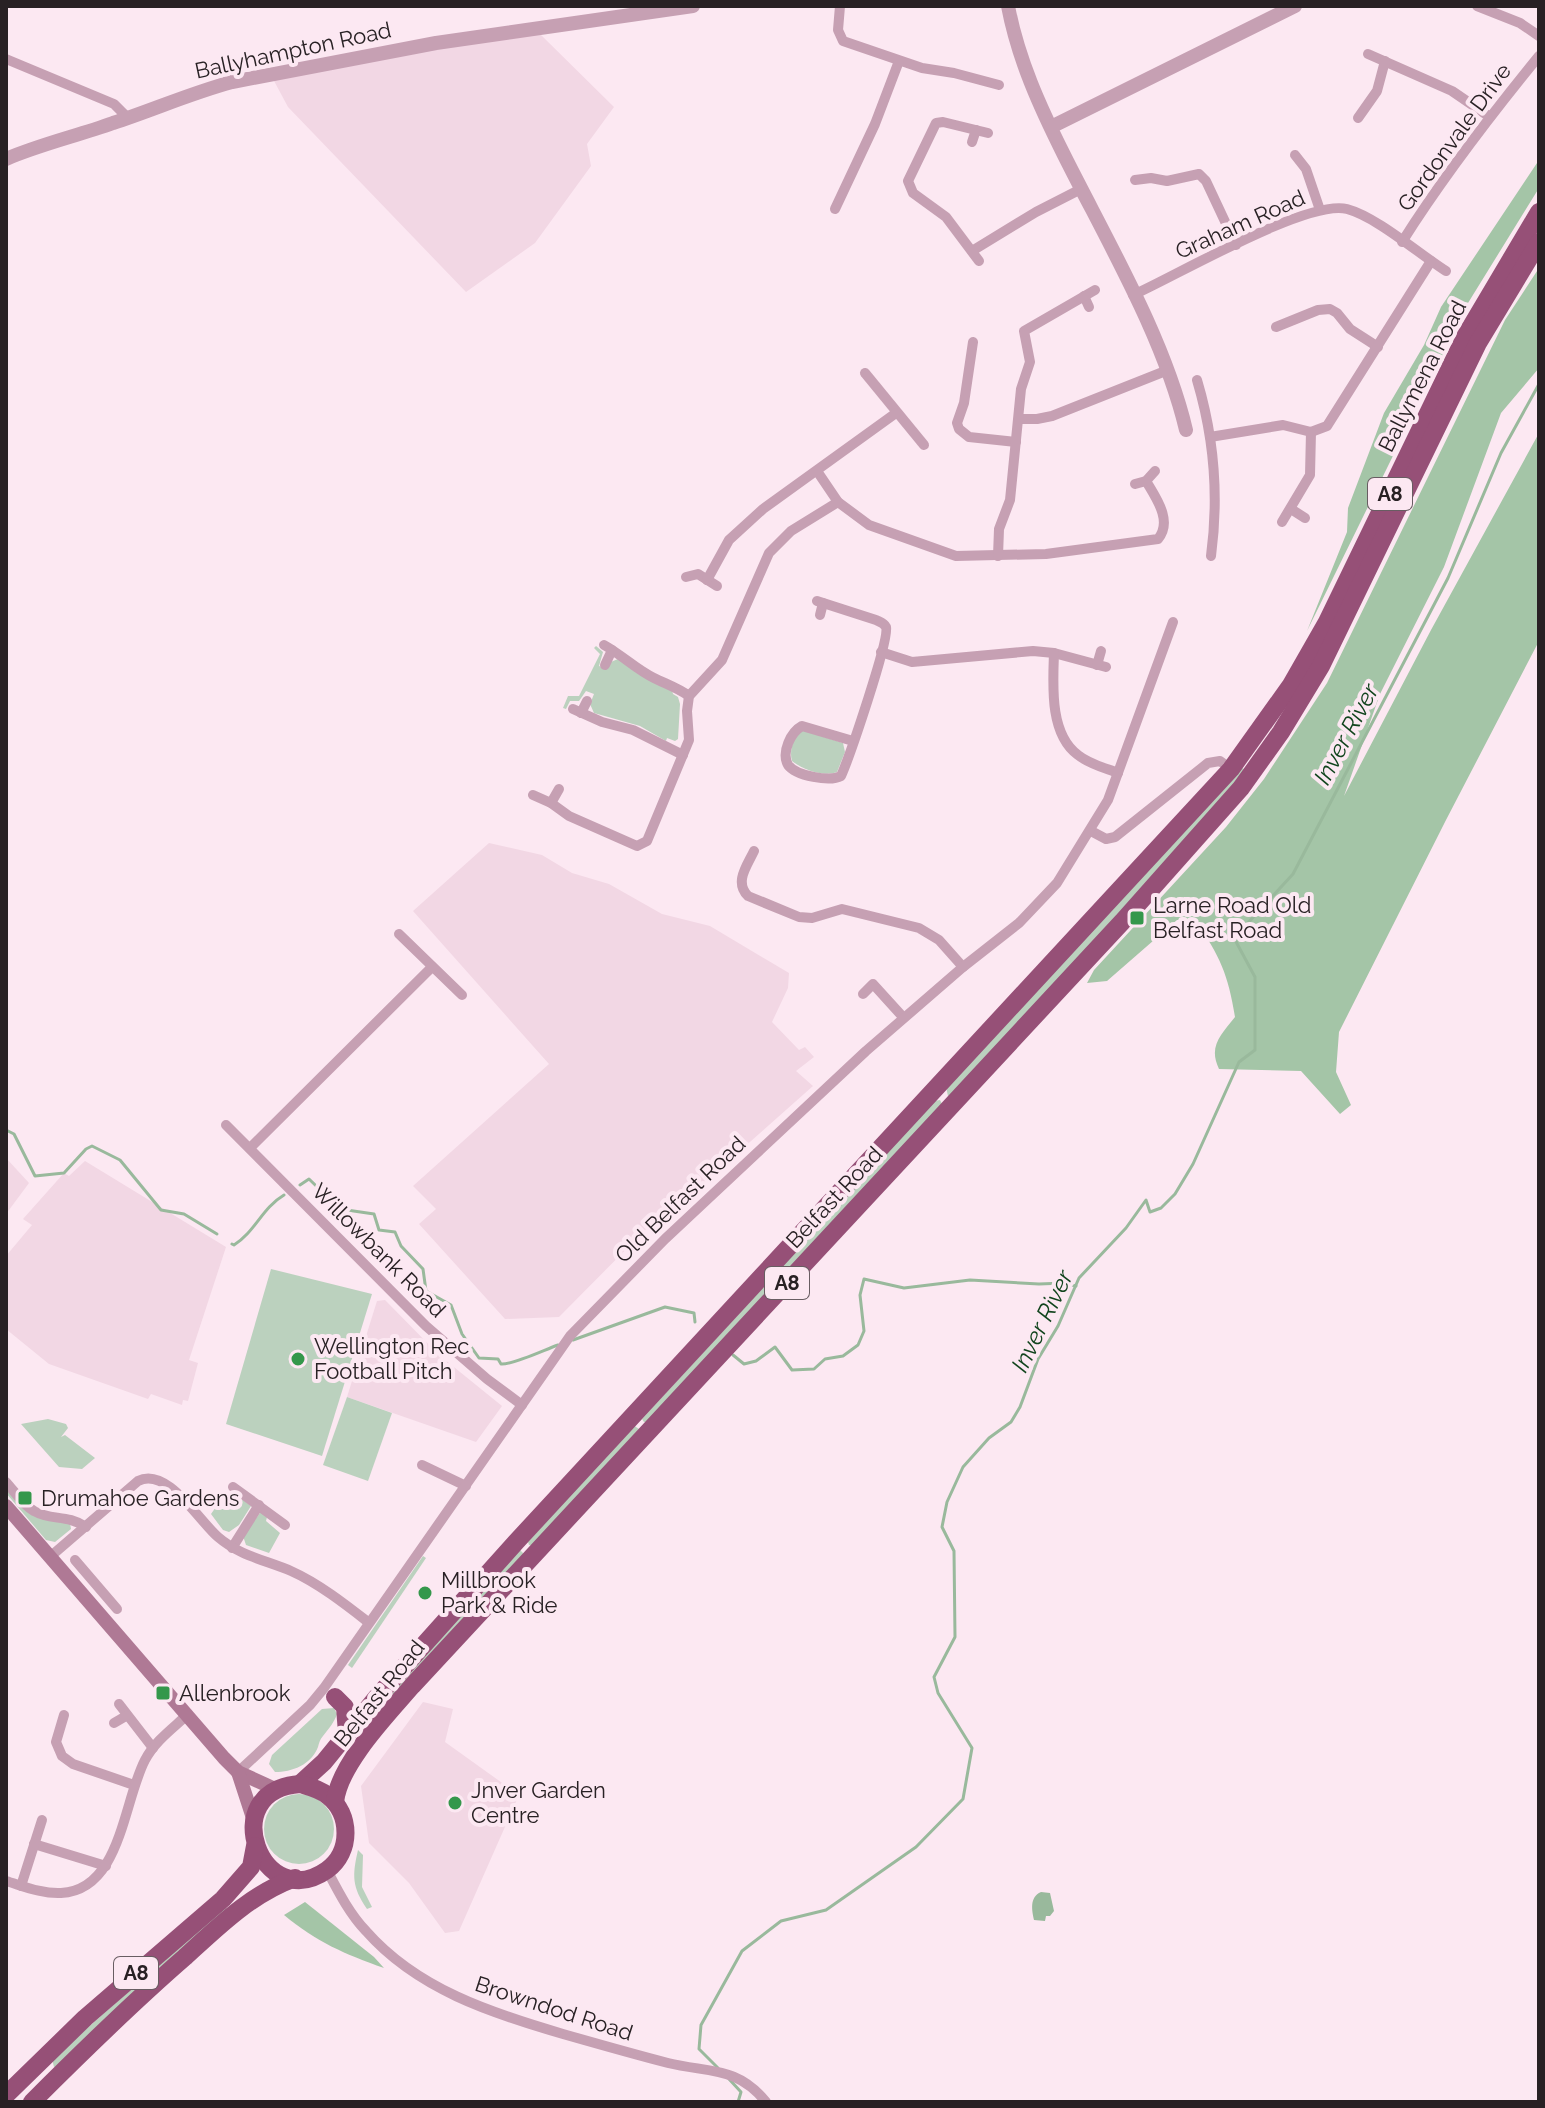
<svg xmlns="http://www.w3.org/2000/svg" width="1545" height="2108" font-family="Raleway,sans-serif">
  <style>
    .built { fill: #f2d7e4 }
    .green { fill: #bbd1be }
    .forest { fill: #a4c5a7 }
    .water { fill: #99b99c }
    .lines { fill: none; stroke-linecap: round; stroke-linejoin: round }
    .stream { stroke: #99b99c; stroke-width: 3 }
    .minor { stroke: #c6a0b3; stroke-width: 10 }
    .tertiary { stroke: #c6a0b3; stroke-width: 14 }
    .secondary { stroke: #af7995; stroke-width: 14 }
    .trunk { stroke: #965077; stroke-width: 18 }
    .poi-dot { fill: #34974b; stroke: #fce8f2; stroke-width: 3 }
    .labels { text-anchor: middle; dominant-baseline: central; stroke-width: 8; stroke-linejoin: round; paint-order: stroke }
    .shield { fill: #fce8f2; stroke: #685d62; stroke-width: 2 }
    .shield-label { font-size: 20px; font-weight: bold; fill: #282124 }
    .street-label { font-size: 22px; fill: #282124; stroke: #fce8f2 }
    .poi-label { font-size: 22px; fill: #282124; stroke: #fce8f2; text-anchor: start }
    .water-label { font-size: 24px; font-style: italic; fill: #11441d; stroke: #fce8f2 }
  </style>
  <rect width="100%" height="100%" fill="#fce8f2"/>
  <g class="built">
    <polygon points="539,33 614,107 587,144 591,166 535,243 466,292 288,107 273,79 454,45"/>
    <polygon points="489,843 542,855 572,873 609,884 662,914 710,926 789,973 788,988 772,1022 799,1050 805,1047 814,1057 796,1071 813,1086 680,1204 658,1217 559,1317 505,1319 419,1224 436,1209 413,1186 549,1064 413,911"/>
    <polygon points="6,1158 29,1183 6,1214"/>
    <polygon points="85,1161 226,1247 189,1360 198,1363 188,1401 183,1400 182,1405 151,1394 148,1399 49,1364 6,1329 6,1256 32,1225 23,1219 64,1173 69,1176"/>
    <polygon points="385,1300 439,1355 502,1406 476,1442 347,1397 377,1301"/>
    <polygon points="423,1702 453,1709 445,1742 519,1795 459,1931 445,1933 409,1883 369,1843 361,1786"/>
  </g>
  <g class="green">
    <polygon points="596,646 603,652 599,666 607,669 611,662 620,658 672,690 673,694 678,697 680,704 678,739 675,741 667,738 666,741 640,726 594,713 590,704 594,694 586,691 579,701 570,701 566,709 563,708 568,696 579,696 600,654 594,648"/>
    <path d="M802,730L843,743L845,752L837,772C824,777 803,770 792,761C789,751 793,736 802,730Z"/>
    <polygon points="1240,767 1246,770 1218,806 953,1095 948,1096 946,1087"/>
    <polygon points="940,1100 943,1106 649,1422 644,1422 642,1419 934,1101"/>
    <polygon points="271,1269 372,1294 322,1456 226,1424"/>
    <polygon points="347,1397 392,1413 368,1481 323,1465"/>
    <polygon points="48,1419 66,1424 68,1428 61,1437 65,1435 95,1458 82,1469 59,1467 21,1424"/>
    <polygon points="633,1425 639,1429 533,1546 529,1545 528,1542"/>
    <polygon points="6,1486 29,1511 70,1523 71,1529 55,1542 46,1540 6,1493"/>
    <polygon points="225,1494 234,1501 240,1497 251,1506 239,1525 229,1532 223,1530 211,1514"/>
    <polygon points="260,1513 268,1513 266,1521 280,1533 269,1553 246,1545 243,1536"/>
    <polygon points="520,1550 525,1555 391,1699 387,1696"/>
    <polygon points="423,1556 426,1558 352,1668 348,1665"/>
    <path d="M334,1708L337,1714C334,1723 329,1728 323,1736C320,1739 319,1743 318,1747C311,1765 292,1772 275,1772L269,1764L272,1755L322,1709Z"/>
    <circle cx="299" cy="1829" r="35"/>
    <path d="M358,1850L363,1855L362,1887L372,1907L367,1909C352,1887 352,1876 358,1850Z"/>
    <polygon points="225,1907 228,1910 61,2065 54,2067 52,2059"/>
  </g>
  <g class="forest">
    <polygon points="1539,160 1539,188 1468,303 1307,631 1347,532 1348,508 1384,413 1424,345 1441,307"/>
    <path d="M1539,268V368L1501,413L1444,567L1380,694L1344,796L1431,630L1539,433V641L1446,820L1339,1032L1336,1072L1351,1105L1340,1114L1301,1071L1219,1069C1208,1046 1221,1035 1235,1017C1228,974 1220,956 1195,920H1177L1107,981L1087,983L1094,970L1226,827L1264,779L1327,683L1505,320Z"/>
    <path d="M305,1902L374,1957L384,1968C344,1954 317,1942 284,1915Z"/>
  </g>
  <path class="water" d="M1041,1892L1050,1893L1054,1911L1050,1916H1046L1045,1921L1034,1920C1032,1911 1029,1897 1041,1892Z"/>
  <g class="lines">
    <g class="stream">
      <polyline points="6,1130 14,1134 35,1176 64,1173 86,1149 92,1146 120,1160 161,1210 184,1214 217,1234"/>
      <path d="M300,1185L309,1179L340,1209L374,1214L379,1230L395,1232L401,1246L423,1269L426,1291L451,1305L462,1334L479,1358L498,1359L501,1364C513,1365 544,1350 558,1345"/>
      <path d="M232,1244L234,1245C255,1232 262,1208 284,1195"/>
      <polyline points="573,1340 665,1307 694,1313 695,1322"/>
      <polyline points="733,1355 744,1364 756,1361 775,1347 792,1370 814,1369 825,1359 843,1356 858,1345 864,1331 860,1295 864,1279 904,1288 970,1280 1039,1284 1065,1283 1076,1286"/>
      <polyline points="718,2068 699,2049 701,2025 742,1951 781,1921 826,1910 916,1847 963,1799 972,1748 938,1693 934,1677 955,1637 954,1551 942,1527 947,1502 963,1467 989,1438 1011,1422 1020,1407 1038,1359 1058,1326 1079,1278 1126,1228 1146,1200 1150,1212 1161,1208 1175,1194 1193,1164 1239,1062 1255,1050 1255,977 1234,938 1293,874 1448,578 1501,453 1539,384"/>
      <polyline points="729,2079 741,2092 738,2102"/>
    </g>
    <g class="minor">
      <polyline points="840,6 838,30 843,41 922,68 954,73 999,85"/>
      <polyline points="1477,6 1520,23 1539,36"/>
      <polyline points="1368,54 1452,91 1490,117"/>
      <polyline points="6,59 114,104 128,118"/>
      <polyline points="1358,118 1377,91 1385,61"/>
      <polyline points="972,142 976,130"/>
      <polyline points="1295,155 1306,169 1320,210"/>
      <polyline points="1135,180 1151,178 1167,181 1199,174 1206,181 1236,245"/>
      <polyline points="835,209 875,124 899,61"/>
      <path d="M1402,242C1443,177 1490,116 1539,56"/>
      <polyline points="972,251 1036,212 1081,189"/>
      <polyline points="979,261 946,217 913,193 908,181 936,123 943,122 988,133"/>
      <path d="M1133,295C1176,276 1307,199 1347,209C1377,217 1419,254 1446,271"/>
      <polyline points="1084,296 1089,307"/>
      <polyline points="1276,327 1318,310 1330,309 1337,313 1350,329 1378,347"/>
      <polyline points="973,342 964,403 957,423 959,429 969,437 1016,442"/>
      <polyline points="865,373 924,445"/>
      <path d="M1197,380C1214,437 1219,496 1211,556"/>
      <polyline points="1019,419 1037,419 1052,416 1168,370"/>
      <polyline points="1210,437 1283,425 1311,432 1327,426 1431,261"/>
      <path d="M817,471L838,502L869,525L956,556L1046,554L1158,539C1173,521 1156,498 1146,481"/>
      <polyline points="1135,484 1146,481 1155,471"/>
      <polyline points="1291,509 1305,518"/>
      <polyline points="1282,522 1310,475 1311,432"/>
      <polyline points="998,556 999,529 1010,500 1021,389 1030,362 1024,331 1095,290"/>
      <polyline points="686,577 698,574 717,586"/>
      <polyline points="707,580 729,540 763,509 896,413"/>
      <path d="M817,601L876,620C880,622 884,623 886,627C890,639 849,758 841,776C830,782 796,776 788,765C781,752 791,732 802,726L853,741"/>
      <polyline points="820,615 823,603"/>
      <path d="M604,645C622,655 637,670 654,678C666,684 678,688 689,696"/>
      <polyline points="881,652 912,662 1033,651 1054,653 1106,667"/>
      <path d="M1054,653C1053,684 1049,734 1078,755C1089,764 1105,768 1118,773"/>
      <polyline points="605,665 612,650"/>
      <polyline points="1097,665 1101,651"/>
      <polyline points="573,709 602,722 633,730 683,755"/>
      <polyline points="581,713 587,701"/>
      <polyline points="533,795 551,803 569,816 637,846 647,841 689,740 687,711 689,696 722,660 769,553 791,531 838,502"/>
      <polyline points="551,803 559,789"/>
      <polyline points="1091,831 1106,839 1115,837 1208,763 1220,761 1231,769"/>
      <path d="M754,851C747,866 734,882 748,896L799,917L812,918L842,909L919,928L939,940L963,967"/>
      <polyline points="399,934 462,995"/>
      <polyline points="863,994 873,984 903,1017"/>
      <polyline points="226,1125 426,1326 487,1379 522,1405"/>
      <polyline points="250,1148 432,967"/>
      <polyline points="422,1465 466,1486"/>
      <path d="M6,1482C15,1492 23,1505 34,1511C51,1521 67,1514 86,1527"/>
      <polyline points="233,1487 285,1525"/>
      <polyline points="232,1548 259,1505"/>
      <path d="M51,1556L138,1481C167,1466 199,1521 218,1537C240,1556 265,1560 291,1571C318,1583 345,1604 368,1622"/>
      <polyline points="75,1560 117,1609"/>
      <polyline points="119,1704 153,1748"/>
      <polyline points="64,1715 56,1742 62,1756 73,1764 134,1785"/>
      <polyline points="114,1723 126,1716"/>
      <polyline points="238,1772 310,1705 324,1688 570,1336 665,1239 866,1051 963,967 1019,923 1057,883 1108,800 1173,622"/>
      <polyline points="34,1844 106,1866"/>
      <path d="M327,1870C338,1891 349,1913 366,1931C417,1989 491,2013 563,2034C598,2044 633,2054 668,2063C709,2073 737,2066 766,2102"/>
      <path d="M6,1881C23,1886 42,1894 61,1893C121,1890 123,1802 145,1760C155,1741 172,1729 187,1715"/>
      <polyline points="21,1886 42,1820"/>
    </g>
    <g class="tertiary">
      <path d="M1008,6C1018,59 1040,107 1064,155C1107,241 1164,337 1186,430"/>
      <polyline points="1051,127 1295,6"/>
      <path d="M6,159C41,144 77,136 113,123C153,110 191,93 232,82L436,43L693,6"/>
    </g>
    <g class="secondary">
      <polyline points="6,1506 224,1758 238,1772 275,1789"/>
      <polyline points="238,1772 254,1821"/>
    </g>
    <g class="trunk">
      <polyline points="335,1697 345,1707 347,1733"/>
      <polyline points="300,1784 324,1762 377,1697 516,1542 1231,769 1291,685 1327,622 1466,335 1539,212"/>
      <path d="M300,1784C310,1787 320,1789 328,1796C351,1814 352,1852 327,1870C262,1916 214,1790 300,1784Z"/>
      <path d="M335,1802C339,1764 388,1714 412,1686L1122,922L1241,788L1281,732L1321,666L1478,343L1539,242"/>
      <polyline points="6,2095 85,2018 223,1899 251,1867 255,1846"/>
      <path d="M32,2102C82,2052 132,2003 185,1957C219,1926 251,1894 295,1878"/>
    </g>
  </g>
  <g class="poi-dot">
    <rect x="1129" y="910" width="16" height="16" rx="4"/>
    <circle cx="298" cy="1359" r="8"/>
    <rect x="17" y="1490" width="16" height="16" rx="4"/>
    <circle cx="425" cy="1593" r="8"/>
    <rect x="155" y="1685" width="16" height="16" rx="4"/>
    <circle cx="455" cy="1803" r="8"/>
  </g>
  <g class="labels">
    <g class="shield">
      <rect x="1368" y="478" width="44" height="32" rx="6"/>
      <rect x="765" y="1267" width="44" height="32" rx="6"/>
      <rect x="114" y="1957" width="44" height="32" rx="6"/>
    </g>
    <g class="shield-label">
      <text x="1390" y="494">A8</text>
      <text x="787" y="1283">A8</text>
      <text x="136" y="1973">A8</text>
    </g>
    <g class="street-label">
      <text transform="translate(293 50) rotate(-12)">Ballyhampton Road</text>
      <text transform="translate(1454 137) rotate(-54)">Gordonvale Drive</text>
      <text transform="translate(1240 224) rotate(-24)">Graham Road</text>
      <text transform="translate(1422 376) rotate(-63)">Ballymena Road</text>
      <text transform="translate(834 1197) rotate(-47)">Belfast Road</text>
      <text transform="translate(680 1199) rotate(-44)">Old Belfast Road</text>
      <text transform="translate(379 1250) rotate(45)">Willowbank Road</text>
      <text transform="translate(379 1693) rotate(-51)">Belfast Road</text>
      <text transform="translate(554 2008) rotate(18)">Browndod Road</text>
    </g>
    <g class="poi-label">
      <text x="1153" y="905">Larne Road Old<tspan x="1153" dy="25">Belfast Road</tspan></text>
      <text x="314" y="1346">Wellington Rec<tspan x="314" dy="25">Football Pitch</tspan></text>
      <text x="41" y="1498">Drumahoe Gardens</text>
      <text x="441" y="1580">Millbrook<tspan x="441" dy="25">Park &amp; Ride</tspan></text>
      <text x="179" y="1693">Allenbrook</text>
      <text x="471" y="1790">Jnver Garden<tspan x="471" dy="25">Centre</tspan></text>
    </g>
    <g class="water-label">
      <text transform="translate(1346 734) rotate(-62)">Inver River</text>
      <text transform="translate(1042 1321) rotate(-64)">Inver River</text>
    </g>
  </g>
  <rect width="1545" height="2108" fill="none" stroke="#282124" stroke-width="16"/>
</svg>
